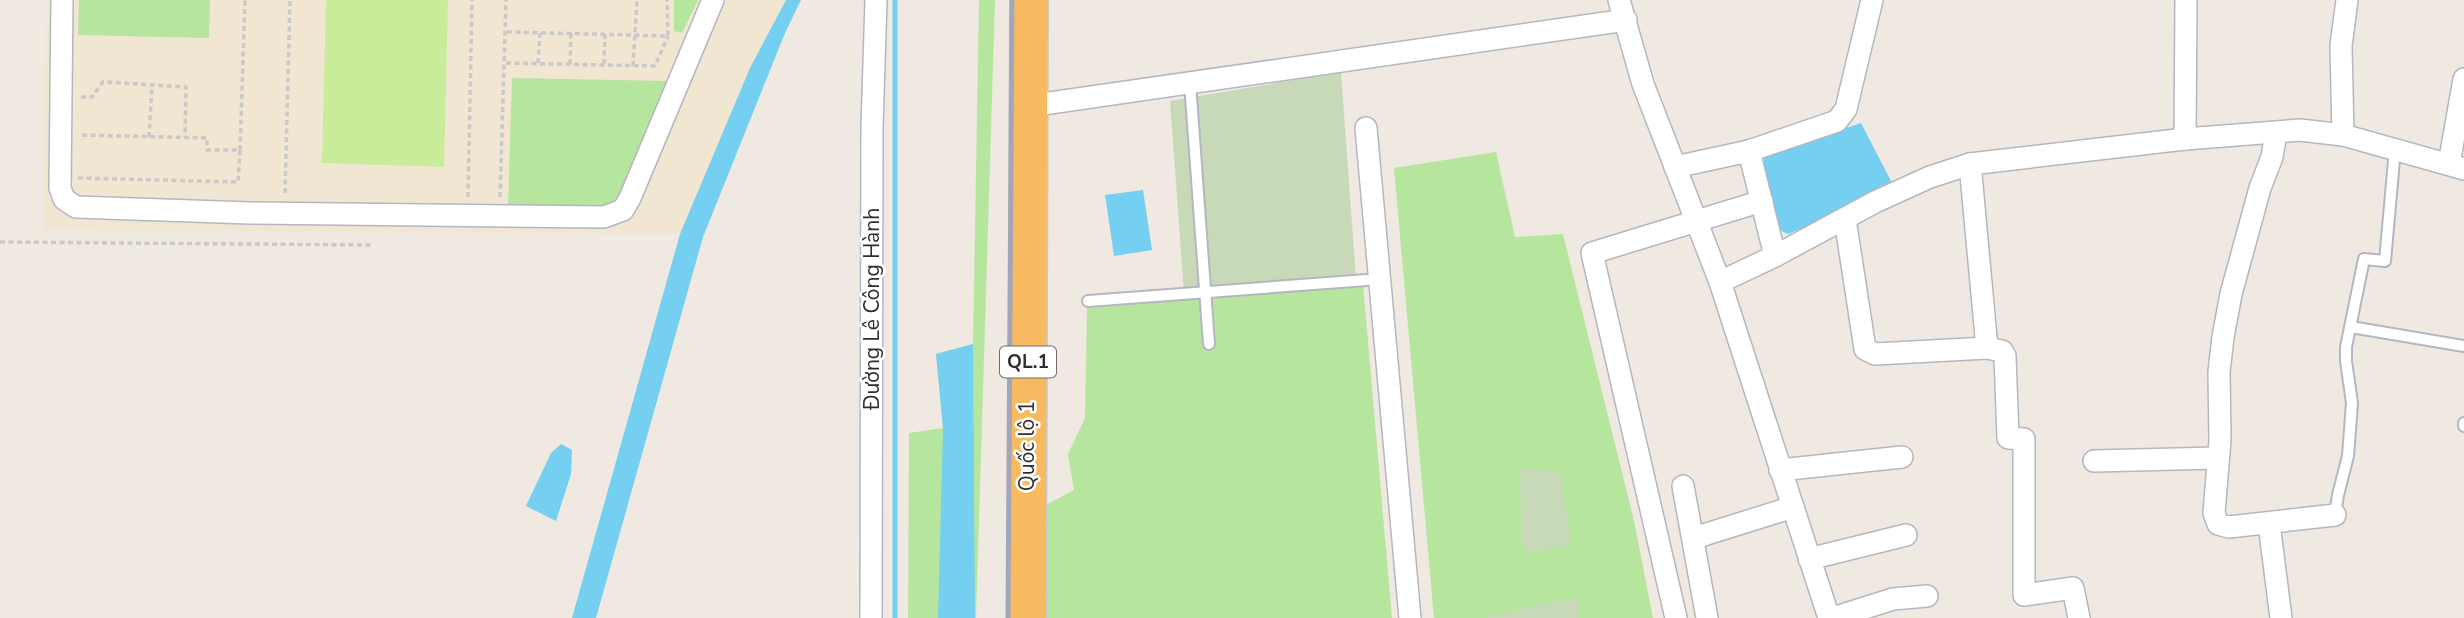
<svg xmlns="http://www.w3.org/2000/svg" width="2464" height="618" font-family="'Nunito Sans',sans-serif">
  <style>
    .education { fill: #f0e6d1 }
    .green { fill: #b6e59e }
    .cemetery { fill: #c8d9b8 }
    .pitch { fill: #c9ec9a }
    .water { fill: #75cff0 }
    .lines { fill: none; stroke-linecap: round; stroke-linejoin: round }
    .stream { stroke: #75cff0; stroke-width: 5 }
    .service-casing { stroke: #b4b7c1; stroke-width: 14 }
    .minor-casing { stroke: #b4b7c1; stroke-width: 24 }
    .trunk-casing { stroke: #c9c9c9; stroke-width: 40 }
    .path { stroke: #c9c9c9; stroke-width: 3.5; stroke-dasharray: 5 3.5; stroke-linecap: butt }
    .service { stroke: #fff; stroke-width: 10 }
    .minor { stroke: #fff; stroke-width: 21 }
    .trunk { stroke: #f8ba60; stroke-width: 37 }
    .rail { stroke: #a3a6b8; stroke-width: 5 }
    .labels { text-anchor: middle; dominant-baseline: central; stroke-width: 5; stroke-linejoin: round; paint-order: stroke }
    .shield { fill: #fff; stroke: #6d6d6d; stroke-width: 2 }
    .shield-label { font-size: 19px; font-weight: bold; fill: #2e2e2e }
    .street-label { font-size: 21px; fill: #2e2e2e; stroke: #fff }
  </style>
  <rect width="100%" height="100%" fill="#efe9e1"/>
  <polygon class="education" points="47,0 786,0 750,68 680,234 43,230"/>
  <g class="green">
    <polygon points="79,0 210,0 209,38 78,35"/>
    <polygon points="674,0 698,0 682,33 674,31"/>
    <polygon points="979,0 995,0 976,618 908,618 909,433 943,428 936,354 973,344"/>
    <polygon points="512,78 668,81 619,202 609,213 508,209"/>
    <polygon points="1496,152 1515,237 1563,234 1634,521 1653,618 1434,618 1394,168"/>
    <polygon points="1363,284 1392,618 1042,618 1042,507 1074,490 1068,454 1085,418 1087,308"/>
  </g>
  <g class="cemetery">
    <polygon points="1341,72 1356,279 1184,293 1170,101"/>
    <polygon points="1519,469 1560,471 1571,545 1523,554"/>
    <polygon points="1578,597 1580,618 1487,618 1487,616"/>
  </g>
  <polygon class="pitch" points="326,0 448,0 444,167 322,163"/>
  <g class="water">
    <polygon points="786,0 801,0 785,33 703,237 596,618 572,618 680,234 750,68"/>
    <polygon points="1861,123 1891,181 1841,212 1788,234 1775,228 1761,171 1765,156"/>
    <polygon points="1143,190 1152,250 1114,256 1105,195"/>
    <polygon points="973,344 975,618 938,618 943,428 936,354"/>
    <polygon points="561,444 572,450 571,474 556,521 526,506 551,453"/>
  </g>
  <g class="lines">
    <polyline class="stream" points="895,618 895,0"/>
    <defs>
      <g id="service">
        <polyline points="1190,83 1209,344"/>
        <polyline points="1088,301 1367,280"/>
        <polyline points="2351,327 2464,346"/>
        <polyline points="2464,426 2464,423"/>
        <polyline points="2335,515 2338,495 2348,456 2352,403 2346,361 2346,347 2364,259 2385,261 2395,149"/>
      </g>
      <g id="minor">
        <polyline points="62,0 60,188 64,199 76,207 250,213 604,217 623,210 630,198 713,0"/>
        <polyline points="1619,0 1643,84 1720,282 1829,618"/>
        <polyline points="1029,106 1626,20"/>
        <polyline points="1366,128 1410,618"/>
        <polyline points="2276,133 2272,157 2260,188 2231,294 2223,337 2219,372 2220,440 2214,513 2218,524 2229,527 2335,515"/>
        <polyline points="2343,135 2341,46 2347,0"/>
        <polyline points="2185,139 2186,0"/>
        <polyline points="1749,151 1775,256"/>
        <polyline points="1970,164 1987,348"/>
        <polyline points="2449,164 2464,79"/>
        <polyline points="1675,167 1749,151 1837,121 1846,109 1872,0"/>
        <polyline points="1845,219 1865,349 1875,354 1987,348 2002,351 2005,356 2008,438 2024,439 2024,595 2073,588 2079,618"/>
        <polyline points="1720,282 1775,256 1875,202 1930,177 1970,164 2185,139 2300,130 2343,135 2464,169"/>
        <polyline points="2094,461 2218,458"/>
        <polyline points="1780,470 1902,457"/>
        <polyline points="1683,486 1707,618"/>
        <polyline points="2269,524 2281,618"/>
        <polyline points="1694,538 1793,507"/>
        <polyline points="1809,559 1906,535"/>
        <polyline points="871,618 872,127 876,0"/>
        <polyline points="1676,618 1592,253 1762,201"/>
        <polyline points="1833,618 1893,599 1927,596"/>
      </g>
      <polyline id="trunk" points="1027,618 1029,0"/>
    </defs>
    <use href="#service" class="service-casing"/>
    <use href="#minor" class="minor-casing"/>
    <use href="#trunk" class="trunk-casing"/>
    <g class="path">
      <polyline points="507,32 668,36 667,0"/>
      <polyline points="506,63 655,66 668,36"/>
      <polyline points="538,63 540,33"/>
      <polyline points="570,64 571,33"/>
      <polyline points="604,64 605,35"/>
      <polyline points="633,66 637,0"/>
      <polyline points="81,97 92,97 103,82 186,87 185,137"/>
      <polyline points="149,137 152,85"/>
      <polyline points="240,150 245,0"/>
      <polyline points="78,178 238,182 240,150 207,150 207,138 80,135"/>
      <polyline points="285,193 290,0"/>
      <polyline points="468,197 472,0"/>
      <polyline points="500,197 506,0"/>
      <polyline points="0,242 373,245"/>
    </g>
    <use href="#service" class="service"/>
    <use href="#minor" class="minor"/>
    <use href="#trunk" class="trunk"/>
    <polyline class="rail" points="1008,618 1012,0"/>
  </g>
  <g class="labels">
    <rect class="shield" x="1000" y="346.5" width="56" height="31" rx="5"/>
    <g class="shield-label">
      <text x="1028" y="362">QL.1</text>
    </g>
    <g class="street-label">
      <text transform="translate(872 309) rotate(-90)">Đường Lê Công Hành</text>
      <text transform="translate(1027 446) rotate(-90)">Quốc lộ 1</text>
    </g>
  </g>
</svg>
